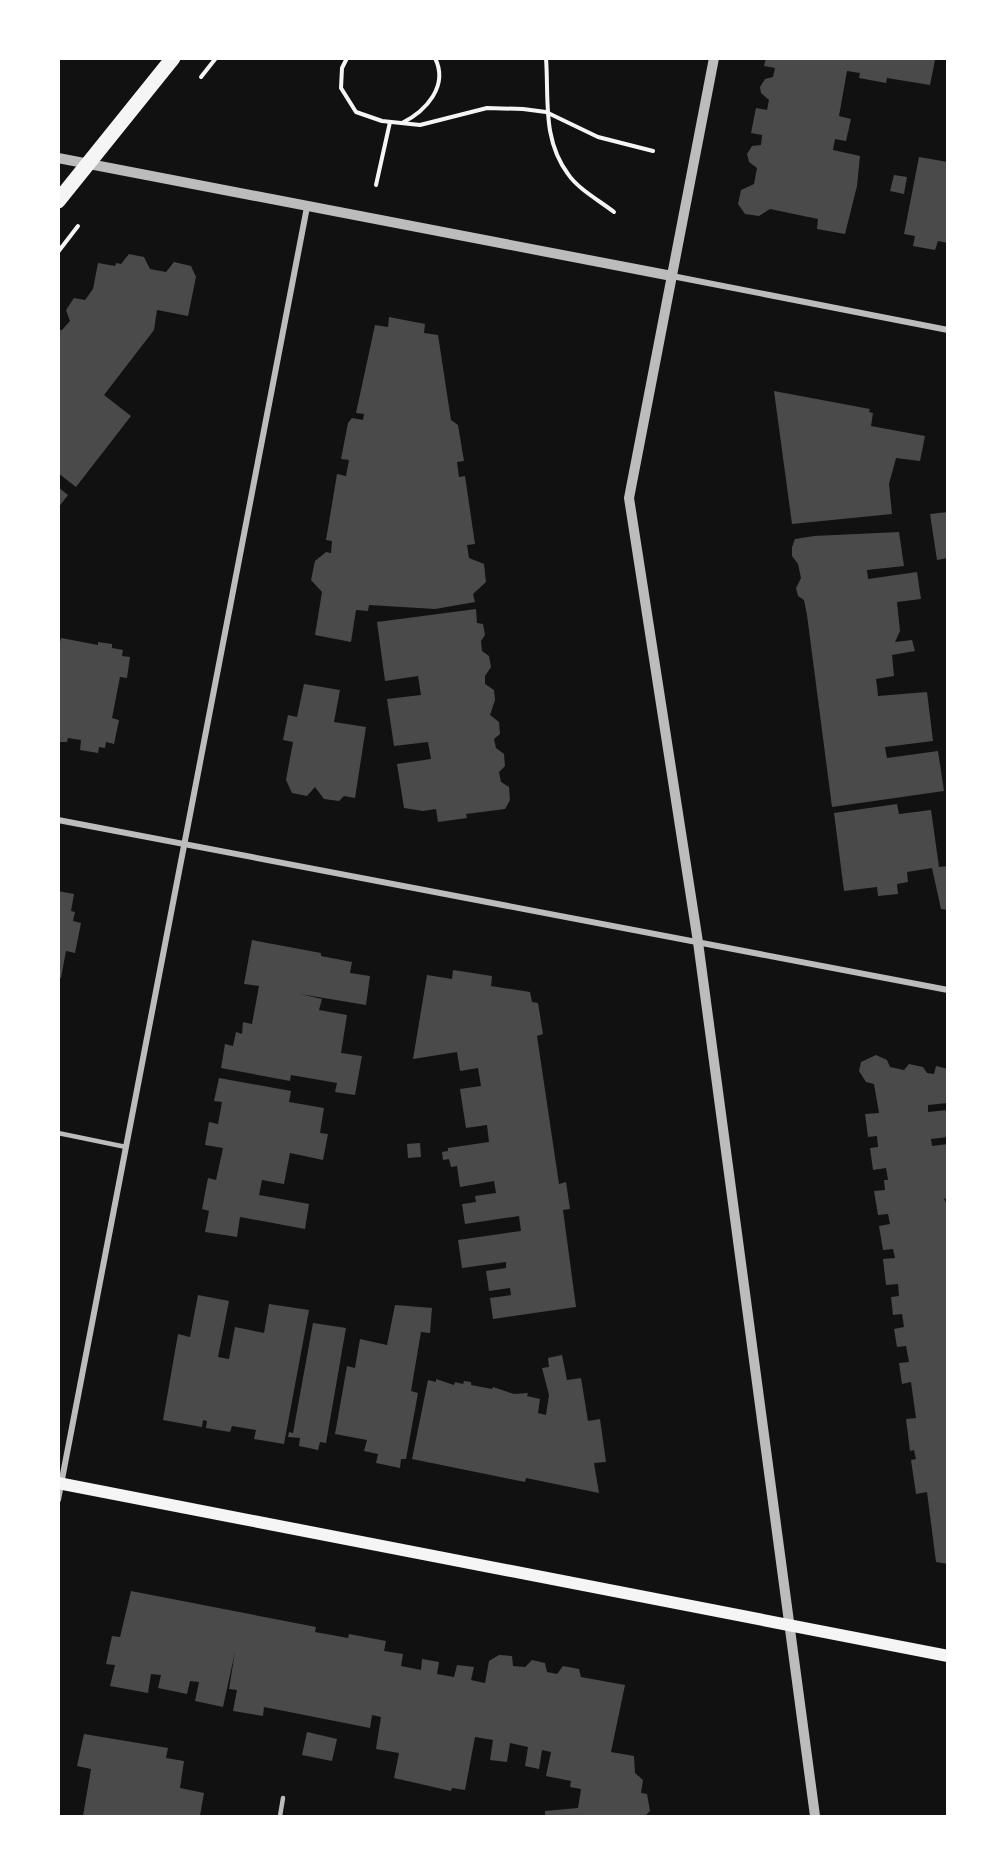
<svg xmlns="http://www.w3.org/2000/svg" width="1006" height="1875" font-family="Signika,sans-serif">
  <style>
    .building { fill: #4a4a4a }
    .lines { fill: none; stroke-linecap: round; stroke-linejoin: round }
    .path { stroke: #f5f5f5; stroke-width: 4 }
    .service { stroke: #bcbcbc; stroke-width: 4.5 }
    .minor { stroke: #bcbcbc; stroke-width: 6 }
    .tertiary { stroke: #bcbcbc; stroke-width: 10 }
    .secondary { stroke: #f5f5f5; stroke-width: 12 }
    .primary { stroke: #f5f5f5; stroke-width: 15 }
  </style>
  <rect width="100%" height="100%" fill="#111"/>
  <g class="building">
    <polygon points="766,58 935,60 930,85 887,78 886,83 859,78 860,73 847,71 839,116 851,119 846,141 835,139 833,150 860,156 857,186 845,234 817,229 818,219 770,209 759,216 745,214 738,204 741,190 754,184 757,168 749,162 747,154 752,146 761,145 762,135 751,133 756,108 767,110 769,100 761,93 760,87 765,79 773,77 775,68 764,66"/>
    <polygon points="919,157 948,162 948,243 938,241 935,250 913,246 915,236 904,234"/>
    <polygon points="894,175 907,177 904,194 890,191"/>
    <polygon points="129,254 144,257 150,269 166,272 174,262 191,266 196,277 188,316 157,310 154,330 104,395 131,416 76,487 58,473 58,330 62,330 70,321 66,310 74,298 85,300 93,289 98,263 115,266 116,263 121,264"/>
    <polygon points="389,317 425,324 424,333 438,335 451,420 458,425 464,461 457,462 459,477 465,476 475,544 467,545 469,558 484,564 486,582 473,594 475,602 435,609 369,605 368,611 356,610 351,642 315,635 322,592 311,580 315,561 326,552 331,553 332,541 326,540 337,474 346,476 349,460 341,459 348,423 352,418 363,420 364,414 356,413 375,325 388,327"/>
    <polygon points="774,391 870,409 869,412 873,413 871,426 925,436 920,461 896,458 889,484 892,514 792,524"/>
    <polygon points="58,487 68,495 58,508"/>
    <polygon points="948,512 948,558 937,560 930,514"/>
    <polygon points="899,532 904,566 867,570 868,579 917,572 921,599 897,602 900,631 895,642 912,640 915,651 892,655 894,676 876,679 877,686 878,696 927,692 933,741 885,747 887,758 938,751 944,791 832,807 807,615 804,600 798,596 796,588 801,578 798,564 792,556 792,547 795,539 814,536"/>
    <polygon points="476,609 477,623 483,624 485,635 481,641 482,651 489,656 491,667 485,676 485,684 494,690 495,700 490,715 499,722 500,734 494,739 496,748 504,754 505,766 499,772 501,782 509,787 510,800 505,809 466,814 467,818 438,822 436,809 423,811 404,808 397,764 431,759 428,742 394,746 387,699 421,695 418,676 385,681 377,622"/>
    <polygon points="61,638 98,645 98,642 112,644 112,648 123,650 122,656 130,657 127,678 120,677 112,718 119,720 114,744 106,742 105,748 99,747 98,753 80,750 81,740 68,738 67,742 58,742 58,651"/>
    <polygon points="304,684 340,690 334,722 366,727 355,798 344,796 339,801 324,799 315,787 307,796 292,793 286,780 293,742 283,740 288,715 297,717"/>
    <polygon points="897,804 899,814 931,810 939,867 948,866 948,910 941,909 932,868 907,872 908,882 897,884 898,894 878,896 877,887 844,891 834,813"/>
    <polygon points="58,891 74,894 71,911 75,912 73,921 81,923 75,953 66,951 61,978 58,977"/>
    <polygon points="252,940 321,953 321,956 352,962 350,973 370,976 366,1005 300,994 322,999 319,1010 347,1015 341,1053 362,1056 355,1095 335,1092 337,1083 291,1075 290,1081 221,1068 225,1044 233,1046 236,1032 242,1034 243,1022 252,1024 259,986 244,984"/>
    <polygon points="453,970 492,976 491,986 530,992 532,1002 538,1003 543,1034 537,1036 559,1184 566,1182 570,1209 563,1210 576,1307 493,1319 490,1298 511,1295 510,1288 489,1291 486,1271 506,1268 506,1262 462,1268 458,1240 521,1231 519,1216 465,1224 462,1204 476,1202 475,1196 496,1193 494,1181 460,1187 457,1166 451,1167 449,1159 443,1160 442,1152 448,1151 448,1148 489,1142 487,1125 466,1128 463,1109 460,1089 481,1086 478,1068 460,1071 457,1052 413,1059 427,975 452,979"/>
    <polygon points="876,1055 887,1060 890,1067 904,1070 909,1064 923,1067 927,1073 934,1074 936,1066 948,1069 948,1103 928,1105 928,1112 948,1110 948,1137 931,1139 932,1146 948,1144 948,1198 944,1199 948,1206 948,1564 936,1562 927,1492 916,1494 911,1460 916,1459 914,1450 910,1451 906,1419 916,1418 911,1382 902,1384 899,1363 909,1362 906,1346 897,1347 894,1329 904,1327 902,1314 893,1315 891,1297 899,1296 898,1284 886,1285 883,1259 895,1258 893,1249 883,1250 879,1226 890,1224 888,1214 878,1215 874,1191 885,1190 884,1180 888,1180 886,1168 873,1170 870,1148 878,1147 877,1136 868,1137 865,1114 879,1113 874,1084 866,1082 859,1071 861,1062"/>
    <polygon points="219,1078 291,1091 289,1102 324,1108 320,1133 328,1134 323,1160 290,1153 284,1184 262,1180 259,1195 309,1204 305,1229 240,1217 237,1237 205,1232 209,1211 202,1209 208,1178 216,1180 223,1148 205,1145 209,1122 218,1124 222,1102 214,1101"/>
    <polygon points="420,1143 421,1157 408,1158 407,1144"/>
    <polygon points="198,1295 229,1301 218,1357 229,1359 235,1327 264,1333 269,1304 309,1310 284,1444 254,1439 256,1430 232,1426 230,1432 206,1428 207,1421 203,1420 202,1427 163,1420 178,1334 190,1337"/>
    <polygon points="395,1305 432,1308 430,1333 421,1332 411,1391 418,1393 406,1459 401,1459 400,1468 376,1463 378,1454 364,1451 367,1440 335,1434 347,1366 355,1368 360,1339 387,1345"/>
    <polygon points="313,1323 346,1328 326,1443 320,1442 318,1450 299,1446 300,1438 288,1437 289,1432 293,1433"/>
    <polygon points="562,1355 567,1380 581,1378 588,1421 600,1419 606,1462 594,1463 599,1493 526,1478 525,1482 412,1459 428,1380 436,1382 436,1379 454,1385 455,1382 463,1384 464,1381 471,1382 471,1385 492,1389 493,1387 514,1394 528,1393 527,1396 540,1399 538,1413 546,1415 549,1395 542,1368 549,1367 548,1358"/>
    <polygon points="131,1591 316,1627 315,1632 348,1638 349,1634 386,1641 384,1651 403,1654 401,1666 421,1670 422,1659 439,1662 437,1674 454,1677 457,1665 474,1667 471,1680 485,1683 489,1661 499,1655 512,1656 513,1666 525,1667 532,1660 545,1663 547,1672 557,1674 563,1666 579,1669 581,1677 625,1685 611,1752 634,1756 635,1773 643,1780 641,1793 647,1794 650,1811 645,1816 545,1816 545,1811 578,1808 581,1789 570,1787 571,1781 546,1776 551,1752 542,1750 539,1769 525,1766 528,1747 510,1743 507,1762 490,1760 493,1740 475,1737 465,1790 452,1788 451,1791 394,1778 399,1753 376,1749 381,1717 372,1715 370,1728 264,1707 263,1716 233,1711 237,1690 229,1689 235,1652 223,1707 195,1701 199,1682 190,1681 187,1694 158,1688 161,1675 151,1674 148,1693 110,1686 115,1665 106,1664 112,1636 120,1637"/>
    <polygon points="307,1732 337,1739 332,1761 302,1755"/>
    <polygon points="84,1734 168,1748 166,1758 184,1761 180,1788 204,1793 200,1816 83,1816 91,1769 77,1766"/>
  </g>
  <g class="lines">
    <g class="path">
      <polyline points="347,58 342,68 341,88 356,112 382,121 420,125 487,108 523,109 546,112 598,137 653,151"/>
      <path d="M546,58C549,99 542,139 568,174C578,189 600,201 614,212"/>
      <polyline points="201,77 216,58"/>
      <path d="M402,123C426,111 449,86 435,58"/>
      <polyline points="376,185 390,122"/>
      <polyline points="58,252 78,226"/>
    </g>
    <g class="service">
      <polyline points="58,1133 126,1147"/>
      <polyline points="280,1816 283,1798"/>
    </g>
    <g class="minor">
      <polyline points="672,276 948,330"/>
      <polyline points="58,820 948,990"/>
      <polyline points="58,1500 307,207"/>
    </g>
    <g class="tertiary">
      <polyline points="714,58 629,498 698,942 815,1816"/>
      <polyline points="58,158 672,276"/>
    </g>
    <polyline class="secondary" points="58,1483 948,1656"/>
    <polyline class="primary" points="58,201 173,58"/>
  </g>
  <rect width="1006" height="1875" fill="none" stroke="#ffffff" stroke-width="120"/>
</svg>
